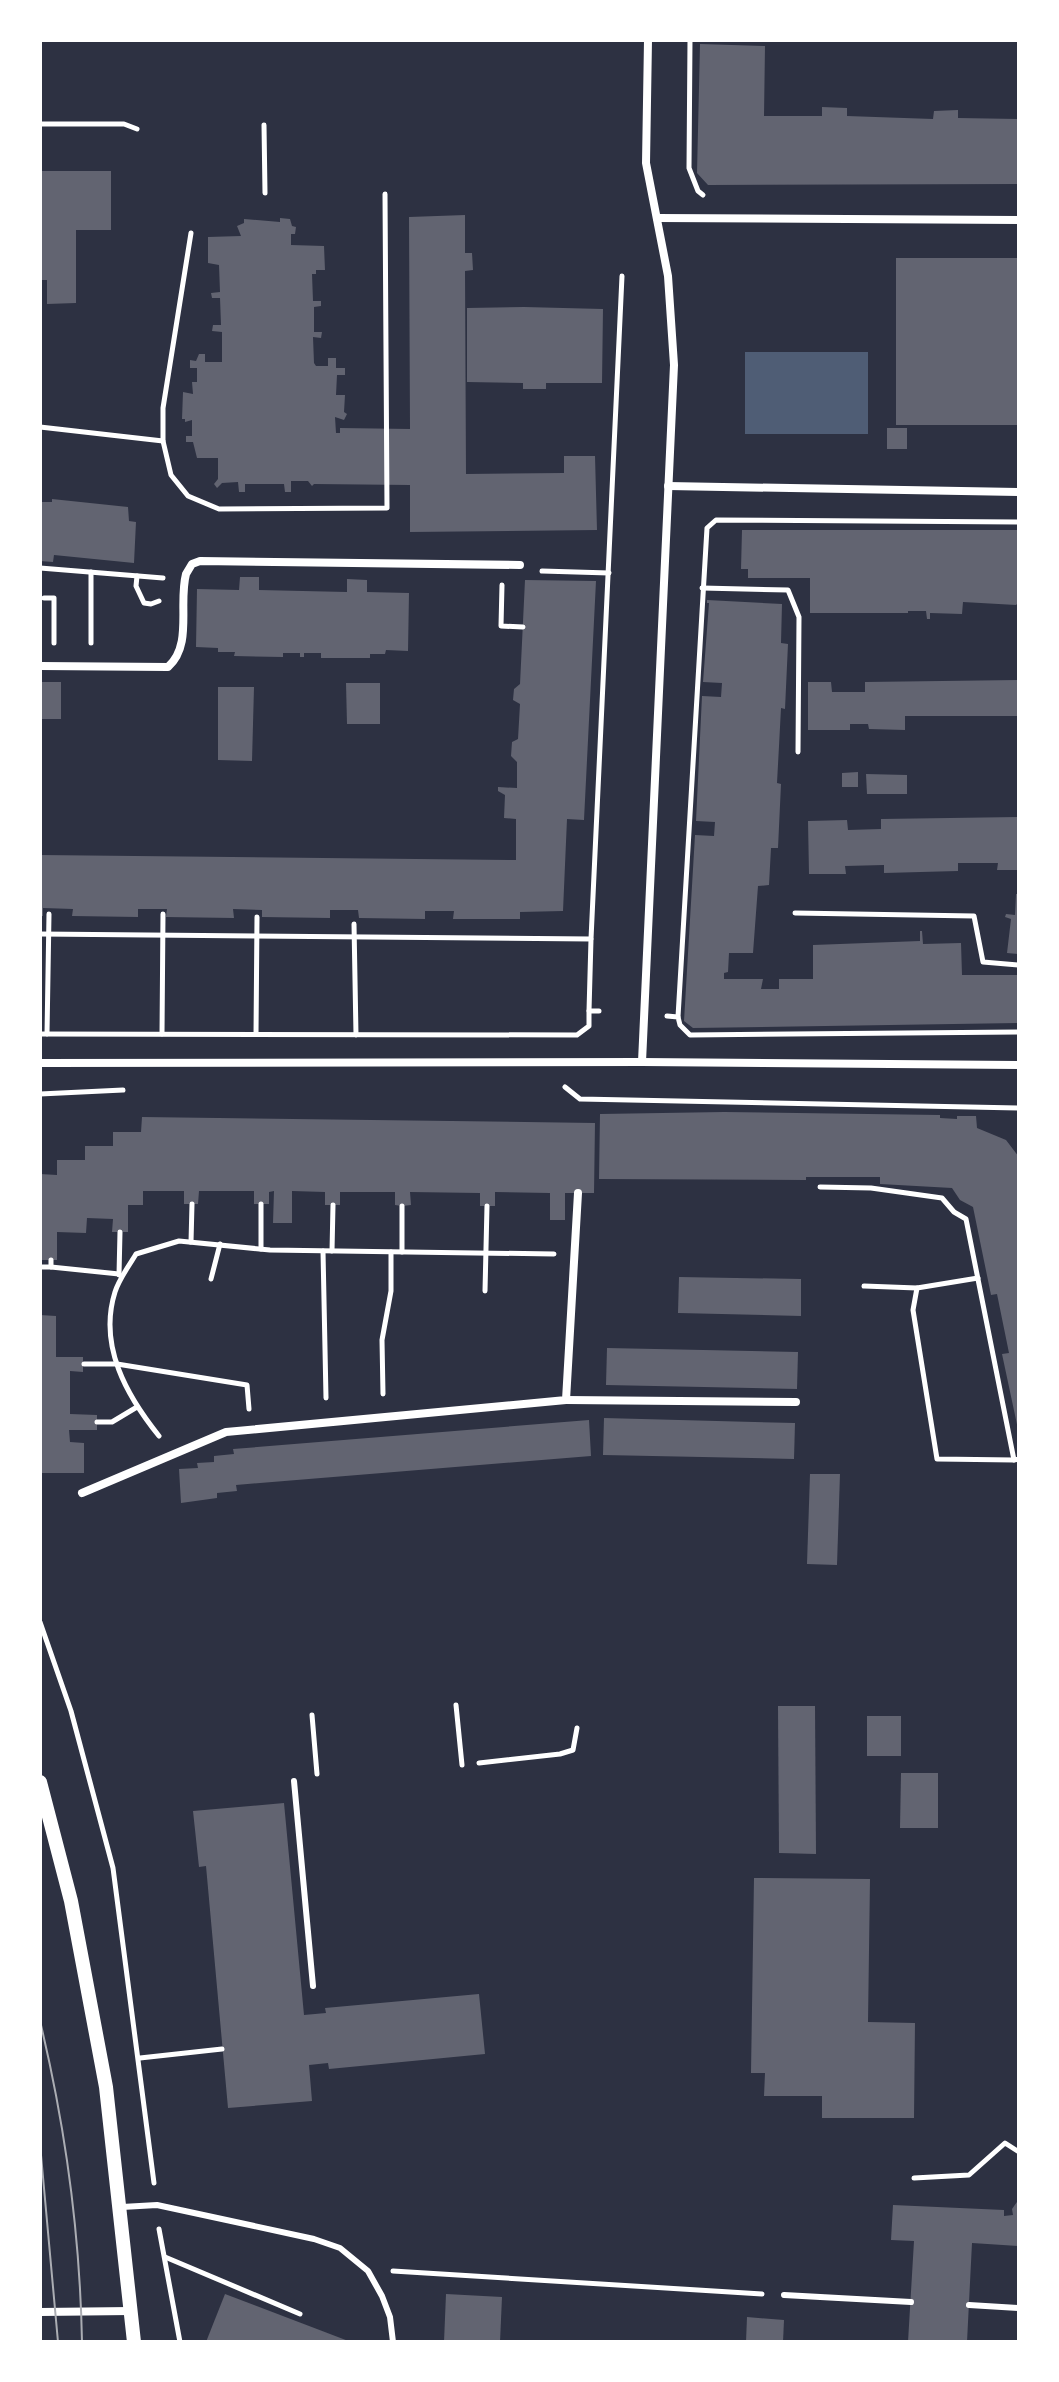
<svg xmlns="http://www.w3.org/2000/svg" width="1059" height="2382" font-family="Helvetica,sans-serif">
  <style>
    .water { fill: #4f5d75 }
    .building { fill: #626471 }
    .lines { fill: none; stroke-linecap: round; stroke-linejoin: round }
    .path { stroke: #fff; stroke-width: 5 }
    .service { stroke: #fff; stroke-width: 6 }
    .minor { stroke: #fff; stroke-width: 8 }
    .tertiary { stroke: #fff; stroke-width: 14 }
    .tram { stroke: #abadb3; stroke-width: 2 }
  </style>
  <rect width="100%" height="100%" fill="#2d3142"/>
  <rect class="water" x="745" y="352" width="123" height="82"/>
  <g class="building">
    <polygon points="700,44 765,46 764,116 822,116 822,107 847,108 847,116 933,119 934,111 958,110 958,118 1019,119 1019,184 708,185 697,173"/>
    <polygon points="40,171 111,171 111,230 76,230 76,303 47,304 47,280 40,280"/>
    <polygon points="465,215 465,253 472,253 473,270 465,271 466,474 564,473 564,456 595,456 597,530 410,532 410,485 314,484 312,486 308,481 291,481 291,492 285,492 284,484 245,484 245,492 239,492 238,482 222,483 217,488 214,484 218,479 218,458 197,458 193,442 186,442 186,436 192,436 192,420 185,422 185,419 182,419 183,392 193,394 192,382 197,382 197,368 190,368 190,360 196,361 199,354 205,354 205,362 222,362 222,332 212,331 213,325 221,325 220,298 212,298 211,293 220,292 219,265 208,263 208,237 241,236 237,226 244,223 244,219 280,222 280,218 290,219 292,226 296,227 295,234 291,234 291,245 324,246 325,270 316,270 316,274 312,274 313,301 321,301 321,306 314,307 314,332 322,332 321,338 313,337 314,363 316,366 328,366 328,358 336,358 336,368 345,368 345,375 337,375 336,395 345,395 344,412 347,414 344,420 335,417 336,433 340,433 340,428 410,429 409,217"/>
    <rect x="896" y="258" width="123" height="167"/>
    <polygon points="524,307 603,309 602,383 546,383 546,389 523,389 523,383 467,382 467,308"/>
    <rect x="887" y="428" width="20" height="21"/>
    <polygon points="52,499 128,507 129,521 136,522 134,563 54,555 53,562 40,561 40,502 52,502"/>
    <polygon points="742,530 1019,530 1019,602 1016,605 963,602 962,614 930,613 930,619 927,619 926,611 908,611 908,613 810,613 810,578 748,578 748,569 741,569"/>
    <polygon points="240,577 259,577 259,590 347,592 347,579 367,580 367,592 409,593 408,651 386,650 385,654 370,654 370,658 321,658 321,653 304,653 304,657 300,657 300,653 283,653 283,657 234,656 235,652 218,652 218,648 196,647 197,589 239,590"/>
    <polygon points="525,580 596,581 584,820 567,819 563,911 520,912 520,919 453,919 454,911 425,911 425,919 359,918 358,910 330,910 330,918 262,917 262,910 233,909 234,918 166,917 167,909 138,909 138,917 72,916 73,909 43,908 43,916 40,916 40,855 516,860 516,819 504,818 505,795 498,791 498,787 517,788 517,762 511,756 512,742 518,739 520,704 513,700 514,689 520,684"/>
    <polygon points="707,600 782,604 781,643 788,644 785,709 781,708 779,746 777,783 781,784 778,848 771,848 769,885 758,886 753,953 729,953 728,972 724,973 724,979 763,979 761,989 779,989 779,979 813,979 813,945 920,941 920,931 922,931 923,944 961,943 962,975 1019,975 1019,1023 693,1028 684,1021 695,835 714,836 715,822 696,821 702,696 721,697 722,683 703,682 709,603 707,603"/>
    <polygon points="1019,680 1019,716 905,716 905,730 869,729 868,724 850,724 850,730 808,730 808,682 831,682 832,692 865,692 865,682"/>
    <rect x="40" y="682" width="21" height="37"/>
    <polygon points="346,683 380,683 380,724 347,724"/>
    <polygon points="218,687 254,687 252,761 218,760"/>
    <polygon points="858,772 858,787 842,787 842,773"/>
    <polygon points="866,774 907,775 907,794 867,794"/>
    <polygon points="1019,817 1019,870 997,870 998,863 958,863 958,871 884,873 884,865 845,866 846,874 809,874 808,821 847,820 848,830 881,829 881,819"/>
    <polygon points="1016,894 1019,894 1019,954 1007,953 1011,919 1005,917 1006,914 1015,915"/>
    <polygon points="724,1112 940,1115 940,1118 957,1119 957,1116 976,1116 977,1128 1006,1140 1019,1157 1019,1434 1002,1354 1009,1353 997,1294 991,1295 973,1207 960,1200 952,1188 880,1184 880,1177 806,1177 806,1180 599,1179 600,1114"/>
    <polygon points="142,1117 595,1123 594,1193 565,1193 565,1220 550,1220 550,1193 495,1192 495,1206 480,1206 480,1193 410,1192 411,1205 402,1206 395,1205 395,1192 340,1192 340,1205 325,1205 325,1192 292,1191 292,1223 273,1223 274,1191 269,1192 269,1204 254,1204 254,1191 199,1191 198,1204 184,1204 184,1191 143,1191 143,1205 128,1205 128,1232 112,1232 113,1219 87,1218 86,1233 57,1232 57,1260 42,1260 40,1174 57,1175 57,1160 85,1160 85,1146 113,1146 113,1132 141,1132"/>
    <polygon points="679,1277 801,1279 801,1316 678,1313"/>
    <polygon points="40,1315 56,1316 56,1357 83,1357 83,1372 70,1371 70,1414 97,1415 97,1430 69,1430 70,1442 84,1443 84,1473 40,1473"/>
    <polygon points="607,1348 798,1352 797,1389 606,1385"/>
    <polygon points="604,1418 795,1423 794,1459 603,1455"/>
    <polygon points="589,1420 591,1456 236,1485 237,1491 217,1493 217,1498 181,1503 179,1469 198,1468 197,1463 214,1462 214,1456 234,1454 233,1449"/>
    <polygon points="810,1474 840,1474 837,1565 807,1564"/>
    <polygon points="778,1706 815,1706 816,1854 779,1853"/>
    <rect x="867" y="1716" width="34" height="40"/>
    <polygon points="901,1773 938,1773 938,1828 900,1828"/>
    <polygon points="284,1803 304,2015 326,2013 325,2008 479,1994 485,2054 329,2069 328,2063 309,2065 312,2101 228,2108 206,1866 199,1867 193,1811"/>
    <polygon points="754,1878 870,1879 868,2022 915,2023 914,2118 822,2118 822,2096 764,2096 765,2073 751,2073"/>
    <polygon points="1019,2199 1019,2246 972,2243 967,2342 908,2342 914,2241 891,2240 893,2205 1004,2210 1004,2216 1013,2215 1012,2209"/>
    <polygon points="225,2294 351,2342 206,2342"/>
    <polygon points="446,2294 502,2297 500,2342 444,2342"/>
    <polygon points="747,2317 784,2320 783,2342 746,2342"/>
  </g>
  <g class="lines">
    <g class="path">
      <polyline points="690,40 689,168 698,191 703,195"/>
      <polyline points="40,124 124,124 137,129"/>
      <polyline points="264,125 265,193"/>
      <polyline points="40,427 163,441 163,408 191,233"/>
      <polyline points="163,441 171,475 188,496 219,509 387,508 385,194"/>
      <polyline points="40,568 163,578"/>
      <polyline points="542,571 609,573"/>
      <polyline points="91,572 91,643"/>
      <polyline points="137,576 136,586 144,603 151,604 159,601"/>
      <polyline points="502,585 501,626 523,627"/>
      <polyline points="702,588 788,590 799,617 798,752"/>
      <polyline points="44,598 54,598 54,643"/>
      <polyline points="795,913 974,916 983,962 1019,965"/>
      <polyline points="354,924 356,1035"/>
      <polyline points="40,934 591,939 589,1011"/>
      <polyline points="591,939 622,276"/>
      <polyline points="667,1016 678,1017 680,1025 690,1035 1019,1032"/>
      <polyline points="678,1017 707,528 716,520 1019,522"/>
      <polyline points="40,1034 577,1035 589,1026 589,1011 599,1011"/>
      <polyline points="47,1034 49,914"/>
      <polyline points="162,1034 163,914"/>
      <polyline points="256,1034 257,917"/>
      <polyline points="565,1087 580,1099 1019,1108"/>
      <polyline points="40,1094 123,1090"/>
      <polyline points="820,1187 871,1188 942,1198 954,1212 966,1219 1014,1460 1019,1459"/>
      <polyline points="402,1206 402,1252"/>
      <polyline points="191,1242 192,1204"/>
      <polyline points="261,1249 261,1204"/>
      <polyline points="323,1251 326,1398"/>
      <polyline points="332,1251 333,1205"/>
      <polyline points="51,1260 51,1267 119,1274"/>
      <polyline points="42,1267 51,1267"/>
      <polyline points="119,1275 120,1232"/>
      <polyline points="211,1279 220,1244"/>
      <polyline points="864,1286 917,1288 978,1278"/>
      <polyline points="917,1288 913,1310 937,1459 1014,1460"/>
      <polyline points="485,1291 487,1206"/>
      <polyline points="84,1364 117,1364 247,1385 249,1409"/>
      <polyline points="383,1394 382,1340 391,1291 391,1252"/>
      <polyline points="97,1422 112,1422 137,1407"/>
      <path d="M159,1436C127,1396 98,1346 115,1292C119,1279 129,1266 136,1254L179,1241L270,1250L554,1254"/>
      <polyline points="40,1622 71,1711 113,1868 154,2183"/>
      <polyline points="456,1705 462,1765"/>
      <polyline points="312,1715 317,1774"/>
      <polyline points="479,1763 560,1754 573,1750 577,1728"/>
      <polyline points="140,2058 222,2049"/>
      <polyline points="914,2178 969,2175 1005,2143 1019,2152"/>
      <polyline points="159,2229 180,2342"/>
      <polyline points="165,2257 300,2314"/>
      <polyline points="393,2271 762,2294"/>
    </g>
    <g class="service">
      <polyline points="294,1781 313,1986"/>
      <polyline points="122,2207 157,2205 314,2239 340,2248 368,2271 382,2296 390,2317 393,2342"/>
      <polyline points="784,2295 911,2302"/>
      <polyline points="969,2305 1019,2308"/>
    </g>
    <g class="minor">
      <polyline points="657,218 1019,220"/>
      <polyline points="668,486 1019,492"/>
      <path d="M40,666L168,667C193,645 178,604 186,574L192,564L200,561L520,565"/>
      <polyline points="642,1062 674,365 668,276 646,163 648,40"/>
      <polyline points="40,1063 642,1062 1019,1065"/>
      <polyline points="566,1400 796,1402"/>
      <polyline points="82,1493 226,1432 566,1400 578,1193"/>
      <polyline points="40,2312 131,2311"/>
    </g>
    <polyline class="tertiary" points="40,1782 71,1901 106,2087 134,2342"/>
    <g class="tram">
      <path d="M40,2021C65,2125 80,2235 82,2342"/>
      <polyline points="40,2144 58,2342"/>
    </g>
  </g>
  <rect width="1059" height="2382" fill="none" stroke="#ffffff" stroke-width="84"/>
</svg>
